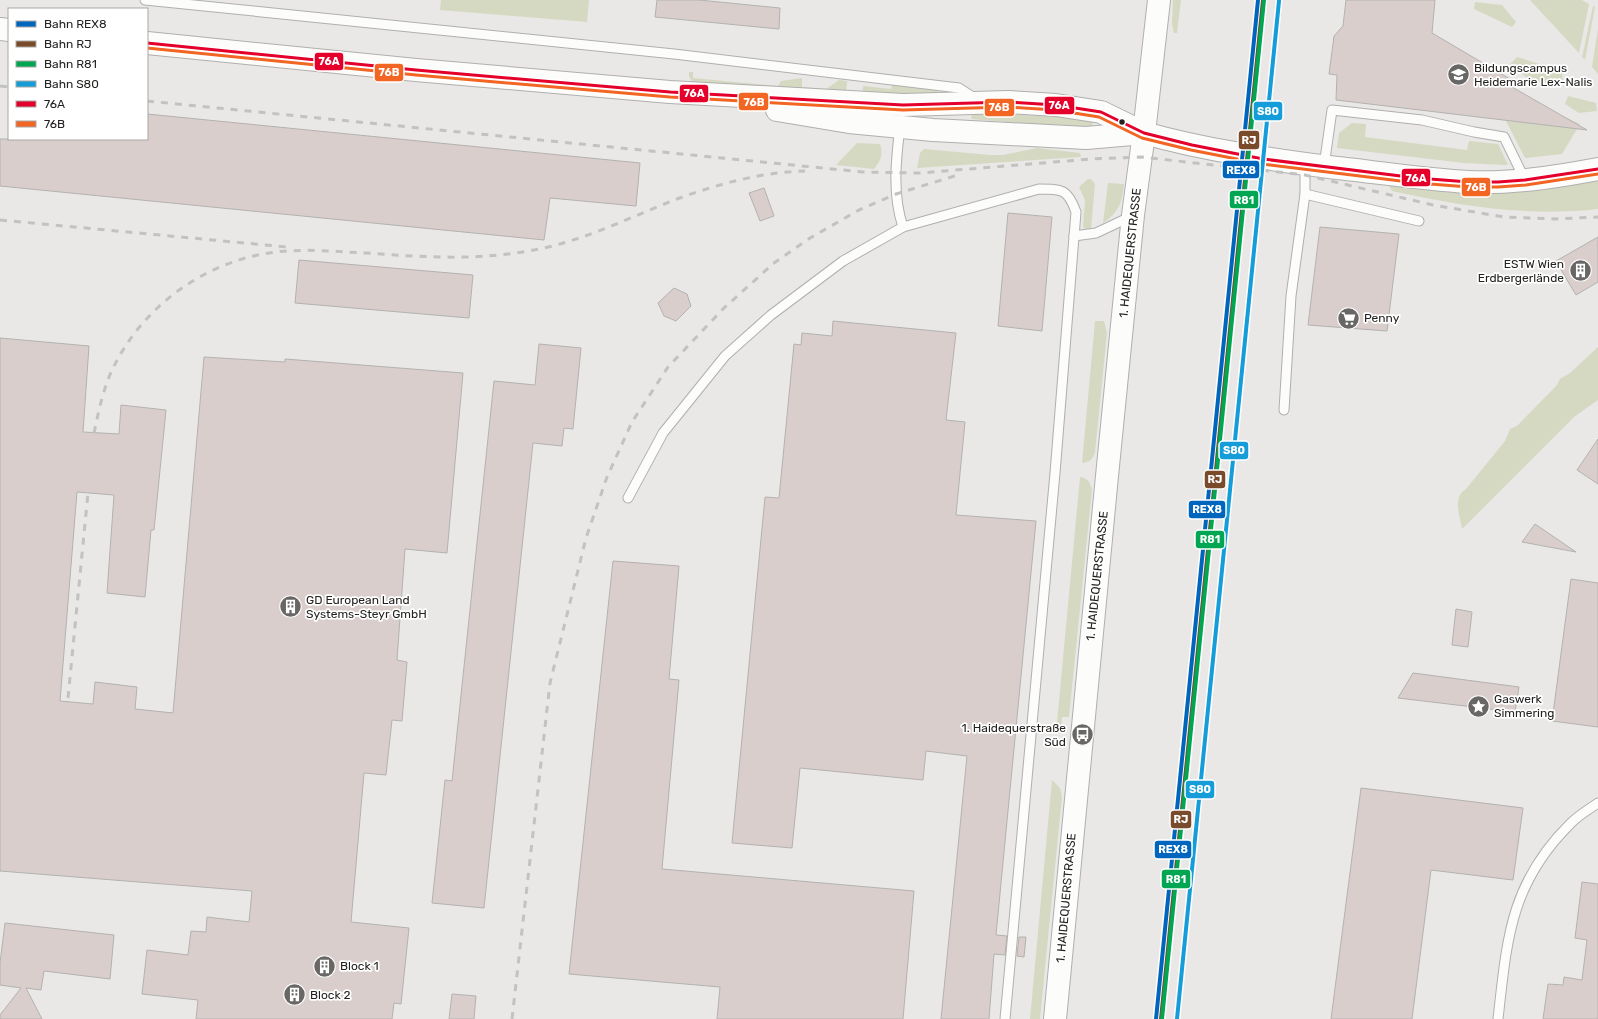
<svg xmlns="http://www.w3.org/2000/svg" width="1598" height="1019" font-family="Rubik,sans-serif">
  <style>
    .green { fill: #d5d9c2 }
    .building { fill: #d9cecb; stroke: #b3b2b0 }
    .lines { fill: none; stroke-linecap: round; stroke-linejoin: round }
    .lane-casing { stroke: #b0afae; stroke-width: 11 }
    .secondary-casing { stroke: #b0afae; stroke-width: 24 }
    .primary-casing { stroke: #b0afae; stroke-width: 24 }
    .lane { stroke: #fcfcfb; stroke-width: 9 }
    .secondary { stroke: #fcfcfb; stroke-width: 22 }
    .primary { stroke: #fcfcfb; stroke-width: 22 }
    .rail { stroke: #c2c2c1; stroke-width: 3; stroke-dasharray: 7 7; stroke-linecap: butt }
    .bus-1-casing { stroke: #fff; stroke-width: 6 }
    .bus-2-casing { stroke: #fff; stroke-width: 6 }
    .bus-1 { stroke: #e4002b; stroke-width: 3 }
    .bus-2 { stroke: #f26522; stroke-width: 3 }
    .rail-1-casing { stroke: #fff; stroke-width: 7 }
    .rail-2-casing { stroke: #fff; stroke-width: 7 }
    .rail-3-casing { stroke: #fff; stroke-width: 7 }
    .rail-4-casing { stroke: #fff; stroke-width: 7 }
    .rail-1 { stroke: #0065bd; stroke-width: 4 }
    .rail-2 { stroke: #7a4b2a; stroke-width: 4 }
    .rail-3 { stroke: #00a651; stroke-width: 4 }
    .rail-4 { stroke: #159dd9; stroke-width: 4 }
    .bus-dot { fill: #232221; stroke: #fff; stroke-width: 1.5 }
    .labels { text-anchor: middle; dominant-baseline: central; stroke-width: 3.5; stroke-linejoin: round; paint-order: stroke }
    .poi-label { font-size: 12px; fill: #232221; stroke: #fff; text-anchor: start }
    .street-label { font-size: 12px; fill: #232221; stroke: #fff }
    .line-badge { stroke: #fff; stroke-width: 1.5 }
    .badge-label { font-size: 11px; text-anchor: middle; font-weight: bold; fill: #fff }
  </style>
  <rect width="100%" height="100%" fill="#e9e8e6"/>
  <g class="green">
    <polygon points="441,0 589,0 587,22 440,10"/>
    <polygon points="1173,0 1181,0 1177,33 1174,33 1172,24"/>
    <polygon points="1530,0 1582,0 1589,4 1579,53"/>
    <polygon points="1475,2 1502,5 1516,22 1512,27 1474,9"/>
    <polygon points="1593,6 1595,7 1585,60 1582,57"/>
    <polygon points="1598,28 1598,74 1592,67"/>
    <polygon points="1517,57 1562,71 1563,83 1532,82 1510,64"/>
    <polygon points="689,72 693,72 693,78 778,86 781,81 802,78 802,87 826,89 839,80 847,81 846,95 692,82 689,76"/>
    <polygon points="892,84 938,88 937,94 862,95 863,86 891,89"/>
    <polygon points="1568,96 1596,103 1597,111 1579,113 1565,104"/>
    <polygon points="972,113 1093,118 1092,129 971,119"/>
    <polygon points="1567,118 1580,124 1562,154 1525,158 1505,119 1562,127"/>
    <polygon points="1352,123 1366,124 1365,137 1467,150 1469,141 1498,144 1508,165 1464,163 1337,148 1339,133"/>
    <path d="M857,143L880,144C884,154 880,162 874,169L836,165Z"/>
    <polygon points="1037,148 1080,153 1081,157 917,168 920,153 924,149 990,155 1003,155"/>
    <polygon points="1088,179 1091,179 1095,184 1091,229 1088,231 1083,227 1085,200 1079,187"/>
    <path d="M1598,180V209C1528,217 1460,206 1392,191L1389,186L1524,190L1546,189Z"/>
    <path d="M1108,183L1124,184C1122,203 1119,212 1103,223Z"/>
    <path d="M1095,321H1104L1107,333L1095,452C1093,459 1090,462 1082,463Z"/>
    <path d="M1598,347V400L1574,417L1462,529C1460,516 1452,497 1466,489L1505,441L1510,429L1517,426L1557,385L1560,379L1570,373Z"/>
    <path d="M1080,477C1089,479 1090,482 1092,490L1069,717H1062L1061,733H1056Z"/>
    <polygon points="1052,780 1060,788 1062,797 1040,1019 1030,1019"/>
  </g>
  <g class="building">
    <polygon points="657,0 699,0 780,8 779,29 655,17"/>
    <polygon points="1346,0 1435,0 1432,33 1515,82 1512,87 1587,130 1336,100 1337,75 1329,74 1334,36 1343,26"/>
    <polygon points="147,114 640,163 636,206 550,198 544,240 0,186 0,139 147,139"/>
    <polygon points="764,188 774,216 760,221 749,193"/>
    <polygon points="1008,213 1052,217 1042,331 998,326"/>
    <polygon points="1320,227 1399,234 1387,331 1308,325"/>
    <polygon points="1598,237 1598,282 1576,295 1556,261"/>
    <polygon points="299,260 473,275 469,318 295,303"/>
    <polygon points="674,288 687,294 691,306 676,321 664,316 658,303"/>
    <polygon points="833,321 956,333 946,420 965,422 956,515 1036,521 996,935 1007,936 1005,955 994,954 989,1019 941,1019 967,756 926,751 923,780 800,768 792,848 732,843 765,497 779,498 794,344 801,345 802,333 832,336"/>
    <polygon points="0,338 89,346 83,432 119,434 121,405 166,410 154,530 151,530 145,597 107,593 114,495 77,492 60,701 93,704 95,682 137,687 135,709 173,713 204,357 285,362 285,359 463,373 447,553 405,549 397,660 407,662 402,721 392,720 386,775 364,773 351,922 409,928 401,1004 394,1003 392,1019 196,1019 198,1000 142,994 147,950 188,955 191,931 206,932 207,917 249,922 252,891 0,871"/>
    <polygon points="539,344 581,348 573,429 564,428 562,446 533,443 484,908 432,903 445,780 452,781 494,381 535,385"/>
    <polygon points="1598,439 1598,484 1577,470"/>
    <polygon points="1535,524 1576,552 1522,542"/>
    <polygon points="613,561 679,566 669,679 679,680 662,869 914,891 903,1019 717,1019 720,987 569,974"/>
    <polygon points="1571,579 1598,583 1598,727 1552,721"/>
    <polygon points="1456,609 1472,612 1468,647 1452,645"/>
    <polygon points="1413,673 1519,687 1515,712 1398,698"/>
    <polygon points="1361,788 1523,808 1513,880 1431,870 1412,1019 1331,1019"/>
    <polygon points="1582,882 1598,884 1598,1019 1543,1019 1548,984 1563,985 1564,977 1582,980 1587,940 1575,938"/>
    <polygon points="5,923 114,935 110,979 44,971 41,990 26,988 42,1019 0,1019 0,1015 21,988 0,985 0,963"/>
    <polygon points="1019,937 1026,937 1024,957 1017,956"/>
    <polygon points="452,994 476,996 474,1019 449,1019"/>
  </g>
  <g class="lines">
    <defs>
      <g id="lane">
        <polyline points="145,0 674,54 959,88 976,99"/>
        <polyline points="1305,163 1305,194"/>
        <polyline points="1324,166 1332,110 1422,120 1474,132 1504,137 1525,180"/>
        <path d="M903,227L1039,189C1062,189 1068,189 1076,212L1055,473L1005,1019"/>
        <polyline points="1074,236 1096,233 1132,216"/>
        <polyline points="1284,410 1291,296 1305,194 1419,221"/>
        <path d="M628,498L663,433L725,356L771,315L843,261L903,227C892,194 896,160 900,126"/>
        <path d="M1498,1019C1507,939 1510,883 1571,823C1579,815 1589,809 1598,803"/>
      </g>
      <path id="secondary" d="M1159,0L1144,133C1205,150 1267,159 1329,167C1375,172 1422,179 1468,182C1511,184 1555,177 1598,169"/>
      <g id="primary">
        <polyline points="0,29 9,30"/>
        <polyline points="147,43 416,70 670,92 903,105 1008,102 1056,105 1101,112 1144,133"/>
        <polyline points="777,110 849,122 933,130 1086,138 1144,133"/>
        <polyline points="1055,1019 1107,476 1133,215 1144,133"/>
      </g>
    </defs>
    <use href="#lane" class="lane-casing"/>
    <use href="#secondary" class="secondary-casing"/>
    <use href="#primary" class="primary-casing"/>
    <use href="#lane" class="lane"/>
    <use href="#secondary" class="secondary"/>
    <use href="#primary" class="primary"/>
    <g class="rail">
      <polyline points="0,86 9,87"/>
      <polyline points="147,101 863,172 920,173 1091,159 1141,157 1305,175 1433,205 1504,217 1555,219 1598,217"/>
      <polyline points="0,220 287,247"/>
      <path d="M94,433C98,414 102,395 109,377C139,306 211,255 288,251C314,249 340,252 366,253C422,257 478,261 534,250C584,241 630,217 677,199C718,184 762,172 805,171"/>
      <polyline points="68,698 88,493"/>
      <polyline points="512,1019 550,683 586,538 607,477 632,422 668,367 724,308 774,263 810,238 859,210 896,194 961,174"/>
    </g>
    <defs>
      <polyline id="bus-1" points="147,43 416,70 670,92 903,105 1008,102 1056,105 1101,112 1144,133 1192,145 1263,159 1417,178 1469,182 1498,182 1525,180 1598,169"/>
      <polyline id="bus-2" points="147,48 416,75 670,97 903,110 1008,107 1055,110 1099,117 1142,138 1191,150 1262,164 1417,183 1469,187 1498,187 1526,185 1598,174"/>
    </defs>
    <use href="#bus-1" class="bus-1-casing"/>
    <use href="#bus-2" class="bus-2-casing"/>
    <use href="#bus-1" class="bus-1"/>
    <use href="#bus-2" class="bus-2"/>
    <defs>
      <polyline id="rail-1" points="1156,1019 1258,0"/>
      <polyline id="rail-2" points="1161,1019 1263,0"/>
      <polyline id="rail-3" points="1162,1019 1264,0"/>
      <polyline id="rail-4" points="1177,1019 1279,1"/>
    </defs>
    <use href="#rail-1" class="rail-1-casing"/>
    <use href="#rail-2" class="rail-2-casing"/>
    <use href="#rail-3" class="rail-3-casing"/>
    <use href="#rail-4" class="rail-4-casing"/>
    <use href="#rail-1" class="rail-1"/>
    <use href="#rail-2" class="rail-2"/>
    <use href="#rail-3" class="rail-3"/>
    <use href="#rail-4" class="rail-4"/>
  </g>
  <defs>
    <symbol id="school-disc" viewBox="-11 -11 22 22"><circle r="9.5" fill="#686766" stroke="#fff"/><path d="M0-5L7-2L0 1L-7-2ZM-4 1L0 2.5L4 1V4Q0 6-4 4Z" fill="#fff"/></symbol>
    <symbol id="building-disc" viewBox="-11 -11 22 22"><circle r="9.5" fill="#686766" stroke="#fff"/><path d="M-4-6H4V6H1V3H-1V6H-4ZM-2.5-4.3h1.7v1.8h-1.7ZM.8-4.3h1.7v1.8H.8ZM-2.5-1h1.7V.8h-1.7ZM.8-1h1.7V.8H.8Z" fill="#fff"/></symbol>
    <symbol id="supermarket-disc" viewBox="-11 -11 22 22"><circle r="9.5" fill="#686766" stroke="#fff"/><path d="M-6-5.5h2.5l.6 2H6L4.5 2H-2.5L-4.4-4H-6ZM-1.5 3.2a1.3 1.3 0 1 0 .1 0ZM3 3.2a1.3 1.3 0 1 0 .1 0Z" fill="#fff"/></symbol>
    <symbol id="sight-disc" viewBox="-11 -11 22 22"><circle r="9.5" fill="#686766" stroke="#fff"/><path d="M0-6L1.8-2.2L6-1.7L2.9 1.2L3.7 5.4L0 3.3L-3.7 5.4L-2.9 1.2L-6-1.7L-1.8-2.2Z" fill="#fff"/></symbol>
    <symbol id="bus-disc" viewBox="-11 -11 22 22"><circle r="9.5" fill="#686766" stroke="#fff"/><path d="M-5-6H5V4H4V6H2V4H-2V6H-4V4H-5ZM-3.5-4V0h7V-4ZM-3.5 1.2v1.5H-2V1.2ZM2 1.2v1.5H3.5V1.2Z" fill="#fff"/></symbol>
  </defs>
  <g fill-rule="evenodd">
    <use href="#school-disc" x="1446" y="62" width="25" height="25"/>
    <use href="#building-disc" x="1568" y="258" width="25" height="25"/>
    <use href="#supermarket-disc" x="1336" y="306" width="25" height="25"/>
    <use href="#building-disc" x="278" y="594" width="25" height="25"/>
    <use href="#sight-disc" x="1466" y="694" width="25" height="25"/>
    <use href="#bus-disc" x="1070" y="722" width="25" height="25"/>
    <use href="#building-disc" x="312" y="954" width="25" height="25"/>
    <use href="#building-disc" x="282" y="982" width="25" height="25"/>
  </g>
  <circle class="bus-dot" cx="1122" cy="122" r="3.5"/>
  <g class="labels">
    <g class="poi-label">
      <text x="1474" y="68">Bildungscampus<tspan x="1474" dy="14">Heidemarie Lex-Nalis</tspan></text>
      <text x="1564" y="264" text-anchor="end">ESTW Wien<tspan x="1564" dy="14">Erdbergerlände</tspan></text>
      <text x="1364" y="318">Penny</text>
      <text x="306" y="600">GD European Land<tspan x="306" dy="14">Systems-Steyr GmbH</tspan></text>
      <text x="1494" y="699">Gaswerk<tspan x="1494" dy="14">Simmering</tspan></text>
      <text x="1066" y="728" text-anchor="end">1. Haidequerstraße<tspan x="1066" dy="14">Süd</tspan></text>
      <text x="340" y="966">Block 1</text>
      <text x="310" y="995">Block 2</text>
    </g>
    <g class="street-label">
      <text transform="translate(1130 253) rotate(-84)">1. HAIDEQUERSTRASSE</text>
      <text transform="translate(1097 576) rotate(-84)">1. HAIDEQUERSTRASSE</text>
      <text transform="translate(1066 898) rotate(-85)">1. HAIDEQUERSTRASSE</text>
    </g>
  </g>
  <g class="line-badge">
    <rect x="314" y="52" width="30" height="19" rx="4" fill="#e4002b"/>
    <rect x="374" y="63" width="30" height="19" rx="4" fill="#f26522"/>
    <rect x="679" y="84" width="30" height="19" rx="4" fill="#e4002b"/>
    <rect x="738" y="92" width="31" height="19" rx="4" fill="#f26522"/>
    <rect x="1044" y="96" width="31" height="19" rx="4" fill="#e4002b"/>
    <rect x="984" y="98" width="31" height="19" rx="4" fill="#f26522"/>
    <rect x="1253" y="101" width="30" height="20" rx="4" fill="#159dd9"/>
    <rect x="1238" y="130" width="22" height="20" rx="4" fill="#7a4b2a"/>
    <rect x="1222" y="160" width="38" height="19" rx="4" fill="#0065bd"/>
    <rect x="1401" y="168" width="30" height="19" rx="4" fill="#e4002b"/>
    <rect x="1461" y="177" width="30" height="20" rx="4" fill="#f26522"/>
    <rect x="1229" y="190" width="30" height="19" rx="4" fill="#00a651"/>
    <rect x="1219" y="441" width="30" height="19" rx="4" fill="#159dd9"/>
    <rect x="1204" y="470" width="22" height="19" rx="4" fill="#7a4b2a"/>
    <rect x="1188" y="500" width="38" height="19" rx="4" fill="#0065bd"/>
    <rect x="1195" y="530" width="30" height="19" rx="4" fill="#00a651"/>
    <rect x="1185" y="780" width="30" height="19" rx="4" fill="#159dd9"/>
    <rect x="1170" y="810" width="22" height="19" rx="4" fill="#7a4b2a"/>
    <rect x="1154" y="840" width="38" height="19" rx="4" fill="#0065bd"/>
    <rect x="1161" y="869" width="30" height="20" rx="4" fill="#00a651"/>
  </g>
  <g class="badge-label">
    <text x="329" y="65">76A</text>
    <text x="389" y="76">76B</text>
    <text x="694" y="97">76A</text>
    <text x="754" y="106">76B</text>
    <text x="1059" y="109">76A</text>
    <text x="999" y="111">76B</text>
    <text x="1268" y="115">S80</text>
    <text x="1249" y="144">RJ</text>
    <text x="1241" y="174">REX8</text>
    <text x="1416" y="182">76A</text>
    <text x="1476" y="191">76B</text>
    <text x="1244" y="204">R81</text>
    <text x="1234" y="454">S80</text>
    <text x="1215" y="483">RJ</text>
    <text x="1207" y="513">REX8</text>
    <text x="1210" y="543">R81</text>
    <text x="1200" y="793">S80</text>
    <text x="1181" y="823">RJ</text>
    <text x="1173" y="853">REX8</text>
    <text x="1176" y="883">R81</text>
  </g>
  <rect x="8" y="8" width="140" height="132" fill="#ffffff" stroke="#a7a7a6"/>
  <rect x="16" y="21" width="20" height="6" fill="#0065bd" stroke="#a7a7a6"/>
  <text x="44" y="28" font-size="12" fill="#232221">Bahn REX8</text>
  <rect x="16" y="41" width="20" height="6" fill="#7a4b2a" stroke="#a7a7a6"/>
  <text x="44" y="48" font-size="12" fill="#232221">Bahn RJ</text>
  <rect x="16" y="61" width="20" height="6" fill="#00a651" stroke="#a7a7a6"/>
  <text x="44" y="68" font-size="12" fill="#232221">Bahn R81</text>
  <rect x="16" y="81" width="20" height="6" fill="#159dd9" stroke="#a7a7a6"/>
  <text x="44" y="88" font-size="12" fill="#232221">Bahn S80</text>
  <rect x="16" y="101" width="20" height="6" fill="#e4002b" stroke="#a7a7a6"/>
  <text x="44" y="108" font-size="12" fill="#232221">76A</text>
  <rect x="16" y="121" width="20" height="6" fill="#f26522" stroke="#a7a7a6"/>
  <text x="44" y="128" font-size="12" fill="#232221">76B</text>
</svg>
